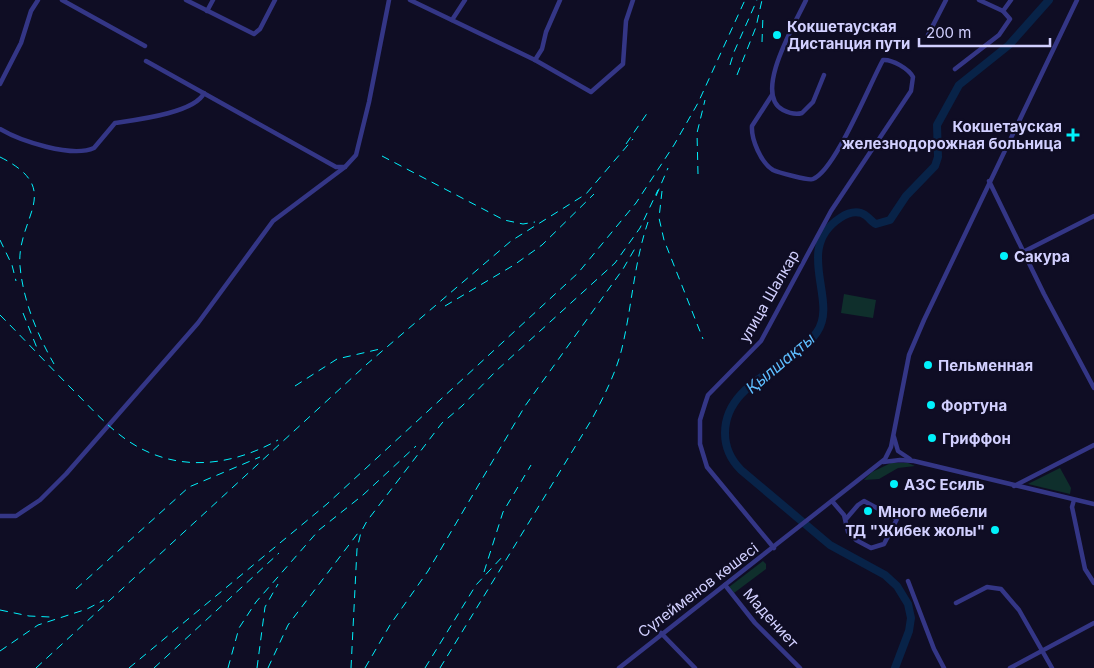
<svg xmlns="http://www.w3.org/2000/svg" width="1094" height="668" font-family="Inter,sans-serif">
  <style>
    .green { fill: #0f2f2c }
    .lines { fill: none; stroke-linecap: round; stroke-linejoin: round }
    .river { stroke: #082348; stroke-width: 8 }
    .minor { stroke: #343686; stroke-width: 4.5 }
    .rail { stroke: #00f1fb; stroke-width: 1; stroke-dasharray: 8 6; stroke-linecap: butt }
    .poi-dot { fill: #00f1fb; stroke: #0f0d24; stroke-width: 2 }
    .labels { text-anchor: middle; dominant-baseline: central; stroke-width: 4.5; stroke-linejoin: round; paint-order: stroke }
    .poi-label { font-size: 15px; font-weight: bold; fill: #d2d0ff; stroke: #0f0d24; text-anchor: start }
    .street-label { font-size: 15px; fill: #d2d0ff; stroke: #0f0d24 }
    .water-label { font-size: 16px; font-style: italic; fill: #5ebeff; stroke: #0f0d24 }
  </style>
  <rect width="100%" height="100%" fill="#0f0d24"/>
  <g class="green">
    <polygon points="844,294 876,300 873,318 841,313"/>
    <polygon points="891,463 908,463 915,466 898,468 879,479 864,480 872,472"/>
    <polygon points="1060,468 1071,488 1070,494 1028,484"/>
    <polygon points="763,561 766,564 766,569 734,593 729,587"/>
  </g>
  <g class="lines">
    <path class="river" d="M895,668L909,631L911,618L908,604L897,586L885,575L830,545L741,470C730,459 725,448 725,433C725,381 793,368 817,332C839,300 793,249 840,218C846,214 854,211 861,213C868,215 871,222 876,224L890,220L906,196L935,166L938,157L937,125L959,85L1009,45L1049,0"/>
    <g class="minor">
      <polyline points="62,0 145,46"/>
      <polyline points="186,0 254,34 260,29 275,0"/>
      <polyline points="410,0 535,60 591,92 623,64 626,21 633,0"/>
      <path d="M806,0C796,22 752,94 783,110C789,113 796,115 802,113L813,102L824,75"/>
      <polyline points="979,0 1003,11"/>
      <polyline points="207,11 213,0"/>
      <polyline points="452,20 465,0"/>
      <polyline points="928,35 946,0"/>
      <polyline points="535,60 542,49 546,32 560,0"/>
      <polyline points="146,61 336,167 345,167"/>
      <polyline points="955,69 999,35 1010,19 1003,11 1011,0"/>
      <polyline points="0,84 21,43 31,11 38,0"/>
      <path d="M772,95L752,126C751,139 761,163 773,170C777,172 809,181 813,179C835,171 870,83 883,60C892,59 909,69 913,77L911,91L831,211L761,341L708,395L705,404L700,420V444L707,467L774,548"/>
      <path d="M0,129C20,141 72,158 94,148L115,123C135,120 195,113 204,93"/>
      <polyline points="989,181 1044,294 1094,388"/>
      <polyline points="1023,252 1094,216"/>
      <polyline points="894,437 898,451 910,459"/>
      <polyline points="883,462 900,460 914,461 1094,504"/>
      <polyline points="1014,486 1094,445"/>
      <polyline points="1074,500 1072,507 1085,569 1094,583"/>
      <polyline points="832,501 844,515 848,532 856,540 871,548 884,544 897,519 864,501 858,505 846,519"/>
      <polyline points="0,516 16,516 40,500 66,474 198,323 273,221 345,167 356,155 369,102 389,0"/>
      <polyline points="908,581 934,649 944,668"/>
      <polyline points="725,585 755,623 800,668"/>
      <polyline points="956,603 987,587 1001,589 1019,610 1052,668"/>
      <polyline points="661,633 695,668"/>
      <polyline points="619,668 885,459 891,447 909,355 924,320 1077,0"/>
      <polyline points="1010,668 1094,623"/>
    </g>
    <g class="rail">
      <polyline points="762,42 763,15"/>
      <polyline points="730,65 734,52 757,0"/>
      <polyline points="737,75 756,27 762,0"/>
      <polyline points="626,144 648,112"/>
      <polyline points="382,156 504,220 523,224 535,222"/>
      <path d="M0,157C66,190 16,217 20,266C23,300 37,334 54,364"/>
      <polyline points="698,174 697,133 705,100"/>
      <polyline points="662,191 659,218 664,240 703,339"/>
      <polyline points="656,196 668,168"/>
      <polyline points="0,240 12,265 16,281"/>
      <polyline points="445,306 514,265 542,245 594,194"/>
      <polyline points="23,313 37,348"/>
      <path d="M0,315C25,340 49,366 74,391C90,407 106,425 124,438C172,473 228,468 278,440"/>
      <polyline points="295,386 337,359 380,349"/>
      <polyline points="484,572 503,512 531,465"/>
      <polyline points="76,589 189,487 260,457"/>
      <polyline points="0,610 29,616 50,617"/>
      <polyline points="0,651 38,625 87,609 104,600"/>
      <polyline points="36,668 367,364 511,241 586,194 633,139"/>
      <polyline points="129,668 327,504 578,273 636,203 674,145 698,103 745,0"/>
      <polyline points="154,668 279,553"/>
      <polyline points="228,668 239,628 256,602 319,530 363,495 416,446"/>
      <polyline points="257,668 265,607 278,584"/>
      <polyline points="268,668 288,625 358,533"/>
      <polyline points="351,668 357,549 361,532 367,521 442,423 462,406 496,371 615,263 640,228 658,190"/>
      <polyline points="365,668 390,625 428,571 525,406 623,269 637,245"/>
      <polyline points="425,668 476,585 504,555"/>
      <path d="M440,668L592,419C604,396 616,373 622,348C632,306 634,263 648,222"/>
    </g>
  </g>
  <g class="poi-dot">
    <circle cx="777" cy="35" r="5"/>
    <path d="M1070.5 127.5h5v5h5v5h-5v5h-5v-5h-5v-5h5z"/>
    <circle cx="1004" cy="256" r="5"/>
    <circle cx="928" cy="365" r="5"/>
    <circle cx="931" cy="405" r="5"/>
    <circle cx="932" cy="438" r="5"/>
    <circle cx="894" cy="484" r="5"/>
    <circle cx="868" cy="511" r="5"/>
    <circle cx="995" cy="530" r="5"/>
  </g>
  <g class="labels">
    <g class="poi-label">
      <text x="787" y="26">Кокшетауская<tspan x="787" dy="17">Дистанция пути</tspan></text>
      <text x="1062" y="126" text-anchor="end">Кокшетауская<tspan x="1062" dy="17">железнодорожная больница</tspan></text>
      <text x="1014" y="256">Сакура</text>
      <text x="938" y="365">Пельменная</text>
      <text x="941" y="405">Фортуна</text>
      <text x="942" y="438">Гриффон</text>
      <text x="904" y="484">АЗС Есиль</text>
      <text x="878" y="511">Много мебели</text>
      <text x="985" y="530" text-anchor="end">ТД "Жибек жолы"</text>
    </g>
    <g class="street-label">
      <text transform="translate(769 296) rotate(-60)">улица Шалкар</text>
      <text transform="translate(698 590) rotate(-37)">Сүлейменов көшесі</text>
      <text transform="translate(771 618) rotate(48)">Мадениет</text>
    </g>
    <g class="water-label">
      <text transform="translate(780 363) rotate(-40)">Қылшақты</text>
    </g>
  </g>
  <path d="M919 38v8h131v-8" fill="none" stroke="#d2d0ff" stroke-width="2.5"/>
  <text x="926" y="38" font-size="15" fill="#d2d0ff" stroke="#0f0d24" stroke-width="4" paint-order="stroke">200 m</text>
</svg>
